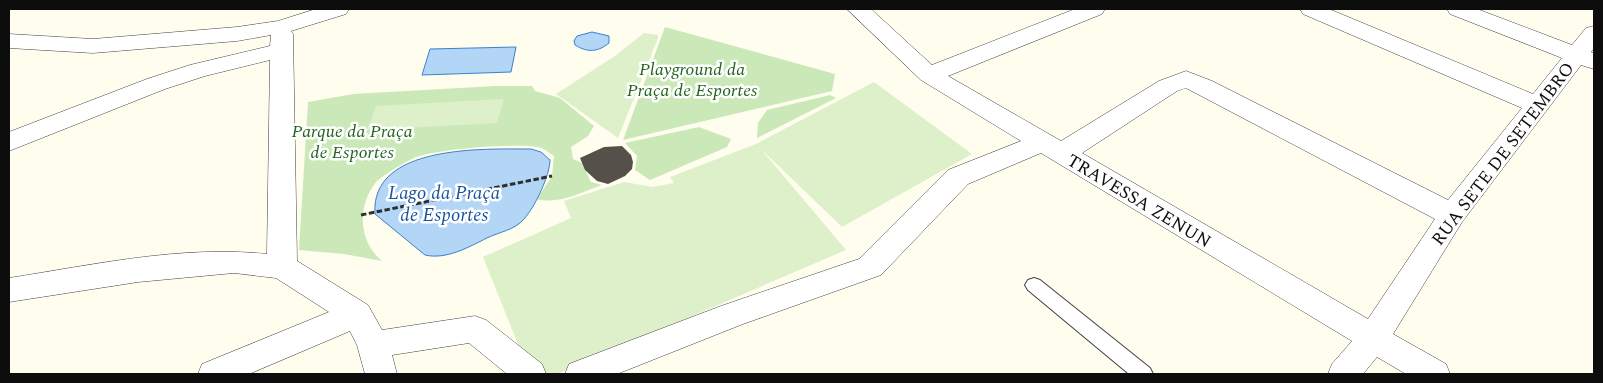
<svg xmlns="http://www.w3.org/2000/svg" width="1603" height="383" font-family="Spectral,serif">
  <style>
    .green { fill: #cbe9b8 }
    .pitch { fill: #def0c9 }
    .water { fill: #b3d5f6; stroke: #3a81cc }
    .building { fill: #56504a }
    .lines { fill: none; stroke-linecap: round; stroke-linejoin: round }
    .service-casing { stroke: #404040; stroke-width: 2 }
    .minor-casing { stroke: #404040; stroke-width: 1 }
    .path { stroke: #2f2f2f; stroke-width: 3; stroke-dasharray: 5.5 2.5; stroke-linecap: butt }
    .service { fill: #fff; fill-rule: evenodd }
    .minor { fill: #fff; fill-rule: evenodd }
    .labels { text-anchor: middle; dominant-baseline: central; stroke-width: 5; stroke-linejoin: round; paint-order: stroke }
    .park-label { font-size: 18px; font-style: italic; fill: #24641e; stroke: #fff }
    .street-label { font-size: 18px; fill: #0d0d0d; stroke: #fff }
    .water-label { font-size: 19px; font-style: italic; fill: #17539e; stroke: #fff }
  </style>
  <rect width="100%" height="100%" fill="#fffdee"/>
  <g class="green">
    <polygon points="665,27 835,74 832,91 623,140"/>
    <path d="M495,86H532L535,91L560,98L594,126L588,136L571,147L573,159L582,163L591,182L602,185C582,192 558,205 537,199L552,176L554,156C549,153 543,147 537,147C515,143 431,149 412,159C403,163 382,176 376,182C357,206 358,241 382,261L344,254L299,250L308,102L353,94Z"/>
    <polygon points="830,95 836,98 757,138 758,123 767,110"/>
    <polygon points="699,127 731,139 727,147 650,180 635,170 637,156 625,143"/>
  </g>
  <g class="pitch">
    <polygon points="644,33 658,35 658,38 618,138 556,94 615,56"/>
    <polygon points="874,82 972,154 842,227 761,149 846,250 557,374 530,374 483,257 571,218 564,201 624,182 653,187 674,183 670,177 756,144"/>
    <polygon points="504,99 497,123 367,130 376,106"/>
  </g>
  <g class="water">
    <path d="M592,32L609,36V43C598,52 588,53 575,45L574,41L577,36Z"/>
    <polygon points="516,47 511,72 422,75 430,49"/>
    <path d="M531,149L541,152L550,160C550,175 535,207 524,219C515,230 499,232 487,238C469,247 446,260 425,255L375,214C370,144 485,149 531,149Z"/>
  </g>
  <polygon class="building" points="622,146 631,155 633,162 632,169 625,176 608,184 597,181 585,170 580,158 604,147"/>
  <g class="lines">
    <defs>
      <polygon id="service" points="1034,278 1040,280 1150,368 1153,374 1129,374 1028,290 1025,285 1028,280"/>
      <g id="minor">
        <path d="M316,9H349L346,14L291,31L293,34L297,261L368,305L382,330L475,316L486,320L542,364L546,374H507L469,343L392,355L397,374H365L357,345L350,331L249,374H198L202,364L329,312L276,278L234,273L138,282L9,302V278C93,265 182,245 267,254L270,60L205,76L165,89L9,151V132L147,79L190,65L270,46L271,35L237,41L93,53L9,48V34L93,39L237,27L278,21Z"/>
        <path d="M847,9H871L932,65L1075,9H1105L1102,14L948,76L1061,141L1159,81L1186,71L1212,81L1448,200L1522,108L1303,14L1300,9H1329L1533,94L1562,58L1450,14L1447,9H1477L1572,45L1586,28L1594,26V48L1591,52L1594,54V69L1581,65L1462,222L1393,334L1446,364L1450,374H1406L1377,357L1363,374H1328L1332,364L1352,341L1041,153L968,184L881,275L743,324L617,374H565L569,364L721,306L859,259L948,170L1021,141L921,80ZM1186,88L1435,219L1368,319L1082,153L1177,91Z"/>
      </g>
    </defs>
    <use href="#service" class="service-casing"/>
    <use href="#minor" class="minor-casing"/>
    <polyline class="path" points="361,215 552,176"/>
    <use href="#service" class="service"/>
    <use href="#minor" class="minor"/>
  </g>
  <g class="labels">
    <g class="park-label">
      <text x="692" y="69">Playground da<tspan x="692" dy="21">Praça de Esportes</tspan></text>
      <text x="352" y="131">Parque da Praça<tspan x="352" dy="21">de Esportes</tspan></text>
    </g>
    <g class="street-label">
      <text transform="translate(1503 154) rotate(-53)">RUA SETE DE SETEMBRO</text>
      <text transform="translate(1139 201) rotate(31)">TRAVESSA ZENUN</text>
    </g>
    <g class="water-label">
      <text x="444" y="193">Lago da Praça<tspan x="444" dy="22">de Esportes</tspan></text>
    </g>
  </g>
  <rect width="1603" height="383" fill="none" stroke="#0d0d0d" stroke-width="20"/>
</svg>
